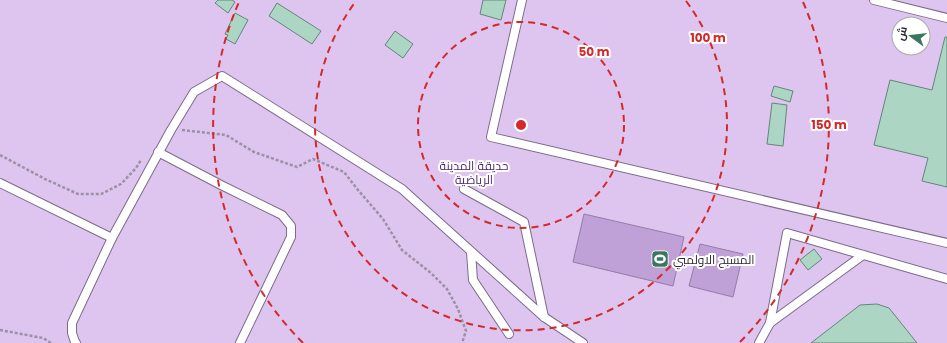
<svg xmlns="http://www.w3.org/2000/svg" width="947" height="343" font-family="Poppins,Cairo,sans-serif">
  <style>
    .green { fill: #ddc5f0; fill-rule: evenodd }
    .water { fill: #bfa0d7; stroke: #947ca6 }
    .building { fill: #add5c4; stroke: #618778 }
    .lines { fill: none; stroke-linecap: round; stroke-linejoin: round }
    .lane-casing { stroke: #7c6b89; stroke-width: 10 }
    .path { stroke: #9b90a4; stroke-width: 2.5; stroke-dasharray: 3 2; stroke-linecap: butt }
    .lane { stroke: #fff; stroke-width: 8 }
    .ring { fill: none; stroke: #d62828; stroke-width: 2; stroke-dasharray: 7 5 }
    .labels { text-anchor: middle; dominant-baseline: central; stroke-width: 4; stroke-linejoin: round; paint-order: stroke }
    .park-label { font-size: 12px; fill: #4f2869; stroke: #fff }
    .poi-label { font-size: 12px; fill: #2e2733; stroke: #fff; text-anchor: start }
    .centre { fill: #d62828; stroke: #fff; stroke-width: 2 }
    .ring-label { font-size: 12px; text-anchor: middle; font-weight: bold; fill: #d62828; stroke: #fff; stroke-width: 4; stroke-linejoin: round; paint-order: stroke }
  </style>
  <rect width="100%" height="100%" fill="#f1e3fd"/>
  <path class="green" d="M0,0H947V343H0ZM899,24H923V48H899Z"/>
  <g class="water">
    <polygon points="584,214 684,237 673,286 573,262"/>
    <polygon points="700,244 743,254 733,297 689,286"/>
  </g>
  <g class="building">
    <polygon points="218,0 232,0 235,2 228,13 215,3"/>
    <polygon points="483,0 506,0 501,20 480,14"/>
    <polygon points="277,3 321,31 312,44 269,16"/>
    <polygon points="235,13 248,20 235,44 226,39 228,35 225,34"/>
    <polygon points="395,31 413,44 403,58 385,45"/>
    <polygon points="945,37 947,37 947,187 922,181 928,158 874,145 890,80 932,90"/>
    <polygon points="774,86 793,91 790,102 771,96"/>
    <polygon points="772,103 787,105 783,146 767,144"/>
    <polygon points="814,249 822,259 808,270 800,260"/>
    <polygon points="877,304 889,308 917,343 811,343 860,305"/>
  </g>
  <g class="lines">
    <defs>
      <g id="lane">
        <polyline points="522,0 491,137 947,243"/>
        <polyline points="874,0 947,18"/>
        <polyline points="158,152 221,185 282,215 291,226 291,237 240,343"/>
        <polyline points="0,183 112,238"/>
        <polyline points="464,189 524,222 544,317"/>
        <polyline points="471,252 473,280 509,334"/>
        <polyline points="770,323 787,233 947,279"/>
        <polyline points="76,343 75,342 72,333 72,323 112,238 171,130 194,92 222,76 402,189 544,317 583,343"/>
        <polyline points="759,343 770,323 863,255"/>
      </g>
    </defs>
    <use href="#lane" class="lane-casing"/>
    <g class="path">
      <polyline points="182,130 226,135 254,152 297,167 313,159 344,172 358,190 383,219 402,250 431,273 447,289 458,309 466,331 462,343"/>
      <polyline points="0,155 45,179 78,194 101,194 121,184 136,168 141,160"/>
      <polyline points="0,330 43,338 51,343"/>
    </g>
    <use href="#lane" class="lane"/>
  </g>
  <g class="ring">
    <circle cx="521" cy="125" r="103"/>
    <path d="M686 1A206 206 0 1 1 356 1"/>
    <path d="M303 343A308 308 0 0 1 239 2M803 2A308 308 0 0 1 739 343"/>
  </g>
  <defs>
    <symbol id="stadium-square" viewBox="-11 -11 22 22"><rect x="-9" y="-9" width="18" height="18" rx="4" fill="#3b7660" stroke="#fff"/><path d="M0-5a6.5 5 0 1 0 0 10a6.5 5 0 1 0 0-10ZM-3.5-1.8h7v3.6h-7Z" fill="#fff"/></symbol>
  </defs>
  <g fill-rule="evenodd">
    <use href="#stadium-square" x="650" y="249" width="20" height="20"/>
  </g>
  <g class="labels">
    <g class="park-label">
      <text x="474" y="165">حديقة المدينة<tspan x="474" dy="14">الرياضية</tspan></text>
    </g>
    <g class="poi-label">
      <text x="673" y="259">المسبح الاولمبي</text>
    </g>
  </g>
  <circle cx="521" cy="125" r="6" class="centre"/>
  <g class="ring-label">
    <text x="708" y="42">100 m</text>
    <text x="594" y="56">50 m</text>
    <text x="829" y="129">150 m</text>
  </g>
  <g transform="translate(911 36) rotate(285)"><circle r="19" fill="#ffffff" stroke="#aba9ad"/>
  <path d="M0-3L7 15L0 10L-7 15Z" fill="#3b7660"/>
  <text y="-6" font-size="11" font-weight="bold" text-anchor="middle" fill="#2e2733">ش</text>
  </g>
</svg>
